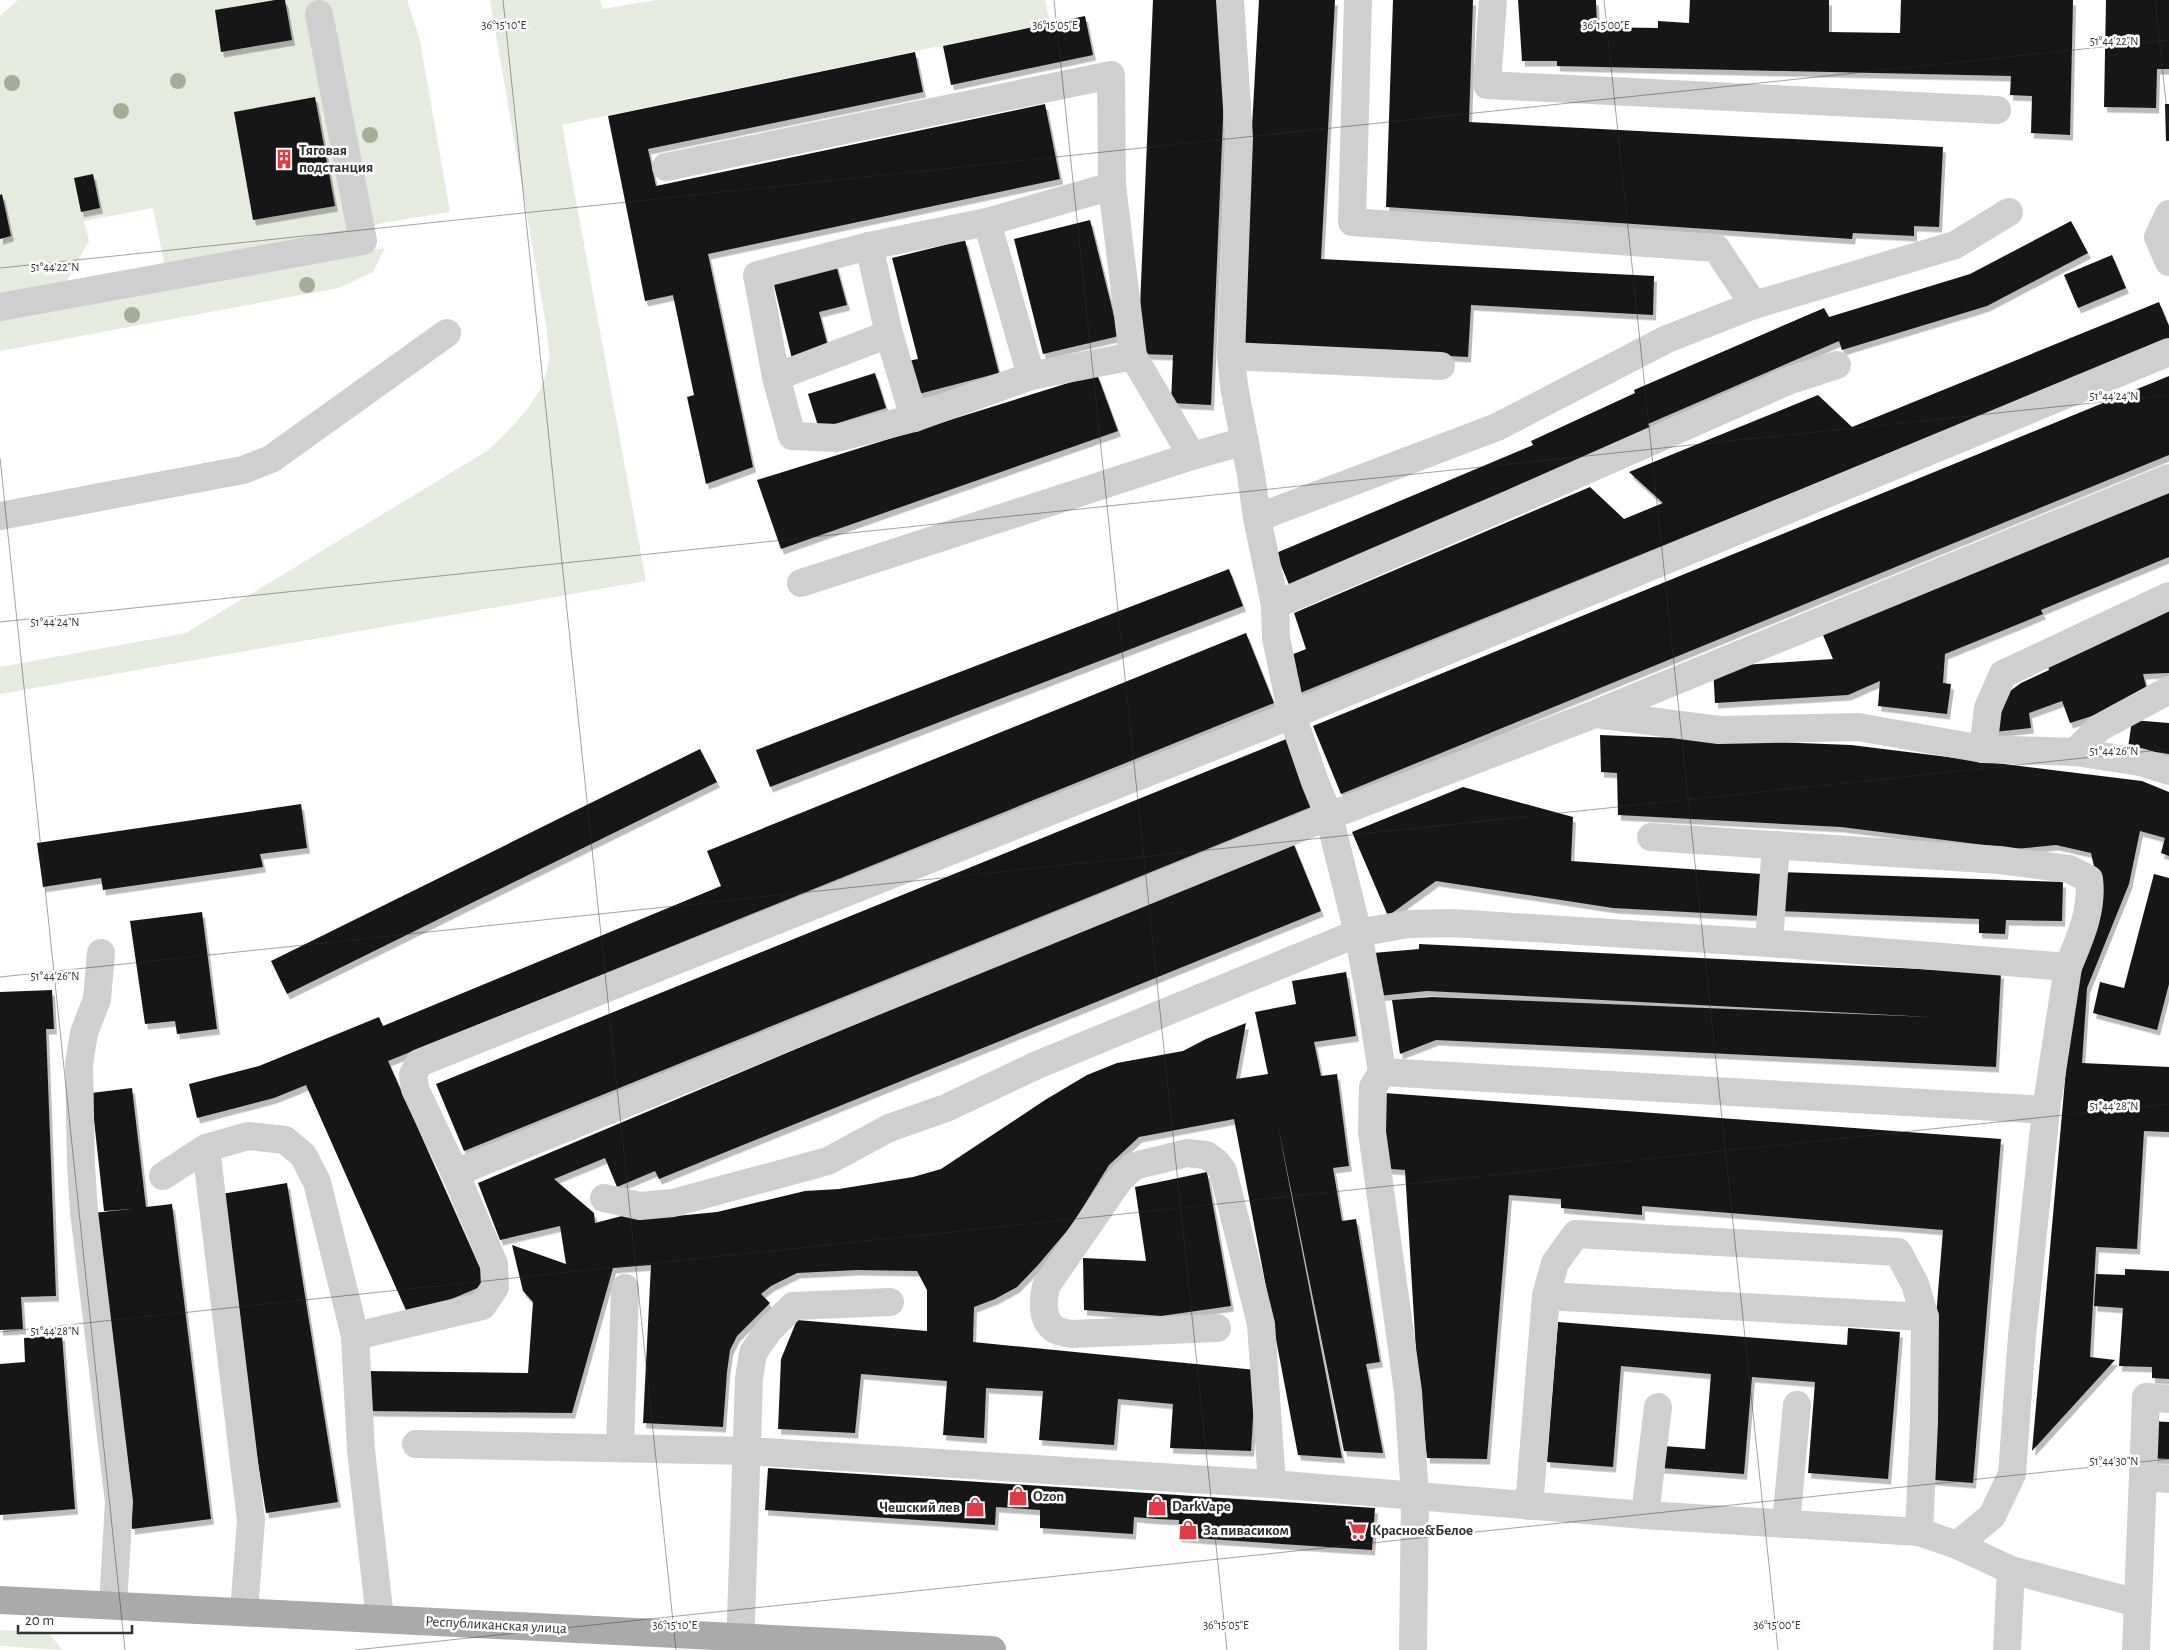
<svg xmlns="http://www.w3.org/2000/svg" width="2169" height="1650" font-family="'Alegreya Sans',sans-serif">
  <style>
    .green { fill: #e5ebde }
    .building { fill: #191919; filter: url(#shadow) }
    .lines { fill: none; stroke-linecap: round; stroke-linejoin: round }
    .minor { stroke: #cfcfcf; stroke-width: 28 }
    .major { stroke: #aaa; stroke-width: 28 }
    .tree { fill: #a2af96 }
    .ticks { fill: none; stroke: #323232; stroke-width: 1; stroke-opacity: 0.45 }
    .labels { text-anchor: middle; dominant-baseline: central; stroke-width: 5; stroke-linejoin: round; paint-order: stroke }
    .poi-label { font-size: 15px; font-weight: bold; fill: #323232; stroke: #fff; text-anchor: start }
    .street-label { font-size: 15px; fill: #323232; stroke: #fff }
    .ticks-label { font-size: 12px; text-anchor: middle; fill: #323232; stroke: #fff; stroke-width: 5; stroke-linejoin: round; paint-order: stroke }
  </style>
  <defs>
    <filter id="shadow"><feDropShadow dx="3" dy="5.5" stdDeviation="0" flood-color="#0004"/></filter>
  </defs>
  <rect width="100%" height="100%" fill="#fff"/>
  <g class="green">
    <polygon points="18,0 407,0 420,41 450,212 382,223 349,234 165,267 153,208 84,221 89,241 65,284 0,296 0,16"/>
    <path d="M490,0H600L602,9L656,0H1045L1050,23L562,125L646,581L0,694V667L186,633L487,451C514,426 545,397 549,359C550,350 547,340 547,331Z"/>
    <polygon points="385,248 373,272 339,288 0,351 0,319"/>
    <polygon points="0,1630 48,1632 62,1650 0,1646"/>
  </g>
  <g class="building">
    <polygon points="275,0 285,0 292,40 221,52 215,10"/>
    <polygon points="1153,0 1228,0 1211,405 1171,403 1173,355 1138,354"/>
    <polygon points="1259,0 1335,0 1321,259 1654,276 1653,315 1471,305 1468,357 1240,345"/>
    <polygon points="1393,0 1473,0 1469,122 1943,147 1939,227 1914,226 1914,236 1853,233 1852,239 1386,207"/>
    <polygon points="1518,0 1596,0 1597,27 1658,28 1658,21 1689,23 1690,0 1829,0 1829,32 1900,33 1901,0 2073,0 2070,135 2031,133 2032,96 2010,95 2011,76 1557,66 1557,61 1522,61"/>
    <polygon points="2106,0 2169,0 2169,69 2157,69 2156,108 2104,107"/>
    <polygon points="1085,16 1093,55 951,85 943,46"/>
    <polygon points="915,52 923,92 648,149 656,186 1045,104 1060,179 708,254 753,467 706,484 687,397 694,395 673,295 645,301 608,116"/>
    <polygon points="315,97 335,206 253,220 234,112"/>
    <polygon points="2165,104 2169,104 2169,141 2166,141"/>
    <polygon points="93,174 100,208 81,212 74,178"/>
    <polygon points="2,194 11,236 0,239 0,195"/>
    <polygon points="1090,220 1119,336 1043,354 1014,239"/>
    <polygon points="2071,221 2088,253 1987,306 1842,350 1839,341 1648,424 1652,432 1290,587 1276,553 1533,445 1531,441 1635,393 1634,390 1824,308 1829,317 1970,274"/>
    <polygon points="965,240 999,373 911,396 902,362 918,359 892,258"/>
    <polygon points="2112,255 2126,288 2078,308 2064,275"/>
    <polygon points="835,261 847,305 819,312 830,354 793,363 772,277"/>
    <polygon points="2159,302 2169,326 2169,340 1300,693 1286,657 1306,649 1294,613 1590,487 1624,519 1663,503 1629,472 1818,395 1852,427"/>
    <polygon points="875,373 886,408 819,429 808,394"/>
    <polygon points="1097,374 1118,431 781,549 757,480"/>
    <polygon points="2169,376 2169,455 1341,794 1313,726"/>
    <polygon points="2169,480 2169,557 2041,610 2043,614 1945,654 1943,683 1951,684 1947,714 1878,706 1880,681 1848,695 1715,703 1713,667 1833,659 1818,623"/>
    <polygon points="1229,569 1243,606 770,787 756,750"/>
    <polygon points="2169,608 2169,673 2143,674 2149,698 2070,723 2062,701 2029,713 2031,728 1994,732 1999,699 2021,683 2049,670 2047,662"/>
    <polygon points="1246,633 1274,703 388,1061 487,1284 409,1317 306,1085 274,1098 197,1118 189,1084 259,1066 379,1017 383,1026 721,886 707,851"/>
    <polygon points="2132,720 2169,723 2169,754 2128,748"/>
    <polygon points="1600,735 1851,745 2142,781 2169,792 2169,856 2161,853 2165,838 2140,831 2129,884 2087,988 2082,1063 2169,1067 2169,1132 2144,1131 2137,1249 2096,1247 2090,1357 2115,1360 2032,1451 2073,990 2099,889 2091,853 2056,845 2016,849 1841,827 1618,815 1617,773 1601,772"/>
    <polygon points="1289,738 1316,805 464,1151 436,1084"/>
    <polygon points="700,749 717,782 287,994 271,961"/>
    <polygon points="1463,787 1573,817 1571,861 1762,874 1761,916 1613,908 1436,881 1388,916 1352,832"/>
    <polygon points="301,804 307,848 260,854 263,867 103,890 101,878 43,887 37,843"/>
    <polygon points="1292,840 1321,911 659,1179 655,1171 617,1187 605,1158 554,1179 594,1213 595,1223 637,1212 676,1216 717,1212 805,1191 839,1189 913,1177 941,1169 1045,1100 1087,1075 1117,1063 1183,1051 1206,1039 1246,1023 1236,1079 1268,1074 1255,1012 1296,1004 1292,981 1346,972 1356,1036 1314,1042 1321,1076 1337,1074 1349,1166 1333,1168 1342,1221 1356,1219 1380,1362 1366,1364 1383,1453 1344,1451 1278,1126 1342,1458 1298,1455 1234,1119 1139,1137 1109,1165 1072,1225 1038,1265 1017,1287 995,1299 974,1307 973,1342 1256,1370 1251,1451 1170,1448 1173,1404 1118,1399 1114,1445 1039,1440 1043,1391 986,1388 984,1438 943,1435 947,1381 861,1374 855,1433 778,1429 781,1359 797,1320 927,1331 927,1290 917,1271 857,1270 797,1273 771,1286 761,1294 770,1303 737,1336 730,1350 727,1372 723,1427 643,1423 651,1265 613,1268 572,1413 368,1411 368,1371 528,1373 533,1302 523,1291 512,1245 566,1264 560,1226 500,1240 478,1183"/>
    <polygon points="1780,872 2063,882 2062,921 2006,920 2005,934 1979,933 1979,919 1779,911"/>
    <polygon points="2154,874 2169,878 2169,984 2157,1030 2093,1013 2100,982 2124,988"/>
    <polygon points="202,912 217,1029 177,1034 175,1021 145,1024 130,921"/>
    <polygon points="1419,944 2001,973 1996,1067 1436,1040 1400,1054 1392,1000 1432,997 1930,1017 1427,991 1378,996 1373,953 1419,949"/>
    <polygon points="52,990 54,1029 46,1029 56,1296 21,1297 23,1329 0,1330 0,992"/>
    <polygon points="132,1088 146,1207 172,1204 211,1519 132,1529 93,1213 131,1209 104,1211 91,1093"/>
    <polygon points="1385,1093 2001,1139 1973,1483 1923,1479 1943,1230 1642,1206 1642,1215 1561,1208 1561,1199 1509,1195 1487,1459 1427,1458 1417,1368 1405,1170 1378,1168"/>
    <polygon points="1207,1172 1231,1306 1161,1316 1084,1310 1083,1258 1146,1261 1135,1187"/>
    <polygon points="287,1183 338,1502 266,1513 215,1195"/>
    <polygon points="2125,1269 2169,1271 2169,1379 2152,1378 2152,1367 2119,1366 2123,1308 2094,1306 2096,1274 2125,1275"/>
    <polygon points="1558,1322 1847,1345 1848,1328 1900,1332 1888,1479 1808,1473 1815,1382 1752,1377 1744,1474 1661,1468 1663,1446 1705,1449 1711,1374 1621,1366 1613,1467 1547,1462"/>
    <polygon points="62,1335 75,1509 0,1515 0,1364 25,1362 24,1338"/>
    <polygon points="2149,1421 2169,1422 2169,1459 2146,1458"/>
    <polygon points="768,1468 1375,1508 1372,1550 1178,1537 1179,1520 1157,1519 1134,1517 1133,1534 1040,1528 1040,1510 996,1507 995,1525 765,1510"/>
  </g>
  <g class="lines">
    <g class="minor">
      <polyline points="1230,0 1239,138 1231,356 1234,386 1251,475 1257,518 1275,605 1276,638 1292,715 1315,782 1329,816 1358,933 1409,924 1452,923 1769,943 2068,967 2046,1110 2022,1336 2012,1474 1992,1516 1957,1545"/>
      <polyline points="1493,0 1487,85 1997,110"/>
      <polyline points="666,167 1111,75 1112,186 1133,356 1192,456"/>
      <polyline points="1112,186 987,222 869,246 757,275 776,377 792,436 837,438 914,418 1031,376 1133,356"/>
      <polyline points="2169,214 2158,237 2169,262"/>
      <polyline points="987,222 1031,376"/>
      <polyline points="869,246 889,334 914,418"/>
      <polyline points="1754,305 1955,245 2009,212"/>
      <polyline points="0,307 363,241 319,14"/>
      <polyline points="1231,356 1441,366"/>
      <polyline points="776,377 889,334"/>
      <polyline points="0,516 243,470 271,459 447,333"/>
      <polyline points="1257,518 1497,427 1667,339 1754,305 1716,248 1352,222 1358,0"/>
      <polyline points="801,583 1192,456 1245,441"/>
      <polyline points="1275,605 1512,503 1788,381 1837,365"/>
      <polyline points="1596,714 1719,730 1858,727 1983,749 2075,752 2140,762 2169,771"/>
      <polyline points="1983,749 1988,708 2003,674 2169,596"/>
      <polyline points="2075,752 2099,728 2169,690"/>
      <path d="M1651,837L1999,860L2069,869L2089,879C2093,910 2080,938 2068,967"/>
      <polyline points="1769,943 1776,845"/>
      <polyline points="101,953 97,999 84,1033 79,1064 81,1165 84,1212 119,1502 113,1605"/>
      <polyline points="206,1148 251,1520 244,1612"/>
      <polyline points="455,1173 1329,816 1595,714 2169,478"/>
      <polyline points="163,1176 206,1148 248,1136 285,1140 303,1155 317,1182 355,1336 361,1450 380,1619"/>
      <polyline points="604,1198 640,1206 673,1203 828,1161 889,1128 946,1108 1037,1065 1358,933 1371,1002 1382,1072"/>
      <polyline points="1546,1296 1925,1317"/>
      <path d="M1217,1328L1071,1334C1067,1333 1060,1332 1056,1330C1041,1321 1043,1300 1046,1286L1120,1179L1134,1166L1187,1153L1206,1155L1216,1162L1223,1171L1261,1324L1272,1484"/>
      <polyline points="355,1336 482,1306 495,1287 494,1264 455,1173 415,1089 413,1075 419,1063 1292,715 2169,352"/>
      <polyline points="416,1444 748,1451 1272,1484 1645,1515 1919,1532 1957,1545 2011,1570 2138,1603"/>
      <polyline points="620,1448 625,1288"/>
      <polyline points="2143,1477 2146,1397 2169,1399"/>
      <polyline points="1529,1506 1546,1296 1555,1263 1576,1234 1898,1252 1915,1284 1925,1317 1924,1422 1919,1532"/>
      <polyline points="1645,1515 1658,1407"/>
      <polyline points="1786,1524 1797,1405"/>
      <polyline points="740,1650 749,1379 753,1353 768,1331 793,1306 890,1302"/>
      <polyline points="1413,1650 1415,1496 1408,1392 1372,1132 1373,1087 1382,1072 2046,1110"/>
      <polyline points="2007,1650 2011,1570"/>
      <polyline points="2136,1650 2143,1477 2169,1479"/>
    </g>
    <polyline class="major" points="0,1600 992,1650"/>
  </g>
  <g class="tree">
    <circle cx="178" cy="81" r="8"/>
    <circle cx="12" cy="83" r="8"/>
    <circle cx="121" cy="111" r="8"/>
    <circle cx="370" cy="135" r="8"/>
    <circle cx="307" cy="285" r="8"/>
    <circle cx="132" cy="315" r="8"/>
  </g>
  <path class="ticks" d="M503,0L676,1650M1054,0L1227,1650M1604,0L1778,1650M2155,0L2169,130M0,268L2169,40M0,458L125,1650M0,622L2169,395M0,977L2169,749M0,1332L2169,1104M355,1650L2169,1459"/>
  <defs>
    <symbol id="building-bare" viewBox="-9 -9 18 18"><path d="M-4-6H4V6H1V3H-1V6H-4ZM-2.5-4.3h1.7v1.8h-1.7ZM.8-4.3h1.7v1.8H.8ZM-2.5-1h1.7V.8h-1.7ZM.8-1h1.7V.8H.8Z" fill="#e13c46" stroke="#fff" stroke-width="2.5" paint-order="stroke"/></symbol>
    <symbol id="shop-bare" viewBox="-9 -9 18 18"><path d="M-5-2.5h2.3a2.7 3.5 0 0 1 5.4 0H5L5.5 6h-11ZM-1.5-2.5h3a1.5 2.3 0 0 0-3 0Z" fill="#e13c46" stroke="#fff" stroke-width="2.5" paint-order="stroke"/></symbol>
    <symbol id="supermarket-bare" viewBox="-9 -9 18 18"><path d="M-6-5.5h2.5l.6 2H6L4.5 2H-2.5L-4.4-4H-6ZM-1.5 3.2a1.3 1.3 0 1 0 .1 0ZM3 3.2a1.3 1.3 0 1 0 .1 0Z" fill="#e13c46" stroke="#fff" stroke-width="2.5" paint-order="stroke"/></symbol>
  </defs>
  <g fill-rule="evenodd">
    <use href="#building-bare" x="270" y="145" width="28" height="28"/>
    <use href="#shop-bare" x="1004" y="1482" width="28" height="28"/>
    <use href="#shop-bare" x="1143" y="1492" width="28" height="28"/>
    <use href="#shop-bare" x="961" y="1493" width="28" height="28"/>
    <use href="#shop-bare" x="1174" y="1516" width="28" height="28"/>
    <use href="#supermarket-bare" x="1343" y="1516" width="28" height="28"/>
  </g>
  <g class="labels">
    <g class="poi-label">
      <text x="299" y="150">Тяговая<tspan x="299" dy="17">подстанция</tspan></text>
      <text x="1033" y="1496">Ozon</text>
      <text x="1172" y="1506">DarkVape</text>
      <text x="960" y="1507" text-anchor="end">Чешский лев</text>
      <text x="1203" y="1530">За пивасиком</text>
      <text x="1372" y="1530">Красное&amp;Белое</text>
    </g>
    <g class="street-label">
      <text transform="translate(496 1625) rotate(3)">Республиканская улица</text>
    </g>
  </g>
  <g class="ticks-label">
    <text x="504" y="29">36°15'10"E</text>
    <text x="1055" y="29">36°15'05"E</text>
    <text x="1606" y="29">36°15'00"E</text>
    <text x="2114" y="45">51°44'22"N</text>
    <text x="55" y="271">51°44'22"N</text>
    <text x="2114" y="400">51°44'24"N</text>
    <text x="55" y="626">51°44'24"N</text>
    <text x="2114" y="755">51°44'26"N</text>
    <text x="55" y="980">51°44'26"N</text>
    <text x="2114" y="1110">51°44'28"N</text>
    <text x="55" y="1335">51°44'28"N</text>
    <text x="2114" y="1465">51°44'30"N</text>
    <text x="675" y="1629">36°15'10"E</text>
    <text x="1226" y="1629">36°15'05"E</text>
    <text x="1777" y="1629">36°15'00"E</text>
  </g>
  <path d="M18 1625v8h114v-8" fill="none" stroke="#323232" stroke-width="2.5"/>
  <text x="25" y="1625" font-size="15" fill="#323232" stroke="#ffffff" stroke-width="4" paint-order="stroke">20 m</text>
</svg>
